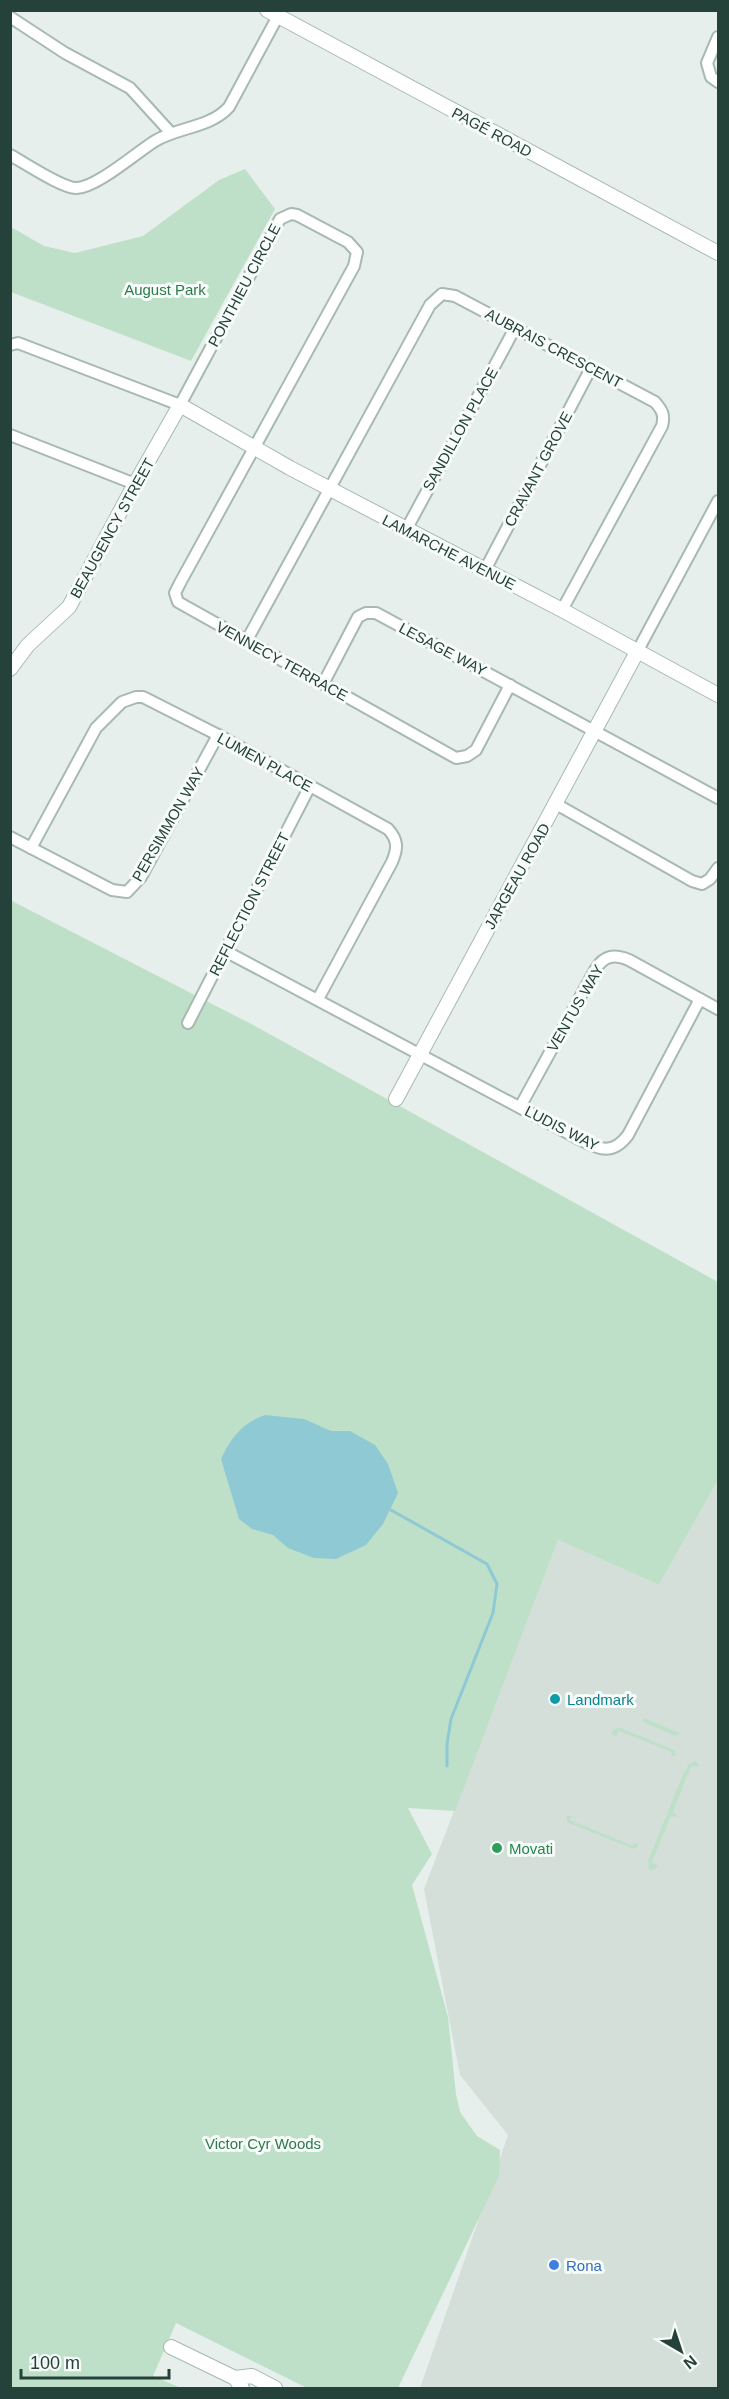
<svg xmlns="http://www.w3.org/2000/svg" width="729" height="2399" font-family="Arial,sans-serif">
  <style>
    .built { fill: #d4dfda }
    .green { fill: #bfe0c8 }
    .water { fill: #8ec9d4 }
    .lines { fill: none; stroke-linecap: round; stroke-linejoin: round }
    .stream { stroke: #8ec9d4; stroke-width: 3 }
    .minor-casing { stroke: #a8b8b2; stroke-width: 14 }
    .tertiary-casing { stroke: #a8b8b2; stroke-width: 16 }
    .minor { stroke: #fff; stroke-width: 10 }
    .tertiary { stroke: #fff; stroke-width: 14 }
    .culture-dot { fill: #0f9aa8; stroke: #f7fbf9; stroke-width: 2 }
    .leisure-dot { fill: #2e9e5b; stroke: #f7fbf9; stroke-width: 2 }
    .shop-dot { fill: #3f7fe0; stroke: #f7fbf9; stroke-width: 2 }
    .labels { text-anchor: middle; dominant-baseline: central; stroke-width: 6; stroke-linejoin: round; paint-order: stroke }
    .street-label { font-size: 15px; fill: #24423a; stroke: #f7fbf9 }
    .park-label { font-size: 15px; fill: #2d7a4b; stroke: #f7fbf9 }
    .culture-label { font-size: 15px; fill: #0d838f; stroke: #f7fbf9; text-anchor: start }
    .leisure-label { font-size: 15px; fill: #27864d; stroke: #f7fbf9; text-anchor: start }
    .shop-label { font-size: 15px; fill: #366cbe; stroke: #f7fbf9; text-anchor: start }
  </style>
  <rect width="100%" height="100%" fill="#e6efeb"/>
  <polygon class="built" points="718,1480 718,2388 420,2388 508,2135 460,2075 424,1889 558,1540 659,1585"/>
  <g class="green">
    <polygon points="245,169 275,209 191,361 11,292 11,227 44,246 75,253 143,236 219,180"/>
    <polygon points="10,900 255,1026 718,1282 718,1480 659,1585 558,1540 455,1811 408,1808 432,1854 412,1885 448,2017 456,2094 460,2112 477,2136 500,2150 499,2176 398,2388 307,2388 176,2323 153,2376 181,2388 11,2388"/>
    <polygon points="644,1718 648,1720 680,1733 676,1736 643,1722"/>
    <polygon points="621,1728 674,1750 676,1756 671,1756 672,1752 619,1731 616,1737 611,1734 614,1729"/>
    <polygon points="696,1761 699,1767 691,1766 673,1812 679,1817 671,1816 652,1862 659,1866 655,1869 649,1870 648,1861 684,1772 688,1768 687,1765"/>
    <polygon points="567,1815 571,1816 570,1820 633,1846 635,1843 639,1844 634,1849 569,1823 567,1821"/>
  </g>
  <path class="water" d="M265,1415L304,1419L331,1431H350L375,1445L388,1464L398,1493L383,1524L366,1545L336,1559L314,1558L288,1548L273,1535L252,1529L239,1519L221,1459C231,1438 242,1423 265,1415Z"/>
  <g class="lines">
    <polyline class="stream" points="391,1510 487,1564 497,1584 493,1613 451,1719 447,1744 447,1766"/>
    <defs>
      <g id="minor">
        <polyline points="10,17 65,53 130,88 170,132"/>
        <polyline points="718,37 707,63 711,77 718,82"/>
        <path d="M10,155C25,163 62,188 76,188C95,189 137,152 155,141C178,127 210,128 229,107L278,16"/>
        <polyline points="10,345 18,343 180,405 280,219 291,214 297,215 348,242 357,252 354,266 180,583 175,593 178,602 456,758 467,756 476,750 510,685"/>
        <polyline points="10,435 135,484"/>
        <polyline points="406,530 515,328"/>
        <polyline points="485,570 591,368"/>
        <path d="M247,640L430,305L442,294L455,296L655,402C662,410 665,415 662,426L562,610"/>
        <polyline points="637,652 718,501"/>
        <polyline points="323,684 358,617 366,613 376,613 718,798"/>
        <polyline points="556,804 692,881 702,884 710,879 718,868"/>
        <polyline points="10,837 112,890 127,892 141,877 218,735"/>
        <path d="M31,848L96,728L122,702L136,697H143L218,735L388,829C398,840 398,848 392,862L318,999"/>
        <path d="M225,951L581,1140C600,1150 613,1155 628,1135L700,999"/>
        <polyline points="188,1023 310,786"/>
        <path d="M520,1107L595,970C604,955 614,954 629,960L718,1009"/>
      </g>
      <g id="tertiary">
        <polyline points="267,10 718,253"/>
        <polyline points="10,669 28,645 69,607 135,484 180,405 290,468 562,610 718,695"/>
        <polyline points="396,1099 637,652"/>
        <polyline points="171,2347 235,2378 242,2388"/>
        <polyline points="235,2378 252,2376 275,2388"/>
      </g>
    </defs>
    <use href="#minor" class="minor-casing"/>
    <use href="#tertiary" class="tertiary-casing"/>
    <use href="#minor" class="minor"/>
    <use href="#tertiary" class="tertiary"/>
  </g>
  <circle class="culture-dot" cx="555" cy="1699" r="6"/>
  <circle class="leisure-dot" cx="497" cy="1848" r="6"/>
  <circle class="shop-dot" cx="554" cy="2265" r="6"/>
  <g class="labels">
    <g class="street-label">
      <text transform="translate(492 132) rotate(28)">PAGÉ ROAD</text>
      <text transform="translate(244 285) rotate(-62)">PONTHIEU CIRCLE</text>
      <text transform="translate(554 348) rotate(28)">AUBRAIS CRESCENT</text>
      <text transform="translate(460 429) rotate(-61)">SANDILLON PLACE</text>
      <text transform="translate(538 469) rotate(-62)">CRAVANT GROVE</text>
      <text transform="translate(112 528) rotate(-61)">BEAUGENCY STREET</text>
      <text transform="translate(449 552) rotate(27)">LAMARCHE AVENUE</text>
      <text transform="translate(443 649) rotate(28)">LESAGE WAY</text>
      <text transform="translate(282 661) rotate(29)">VENNECY TERRACE</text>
      <text transform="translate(265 762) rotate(29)">LUMEN PLACE</text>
      <text transform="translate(168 824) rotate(-60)">PERSIMMON WAY</text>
      <text transform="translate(517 876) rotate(-61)">JARGEAU ROAD</text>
      <text transform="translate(249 904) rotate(-63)">REFLECTION STREET</text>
      <text transform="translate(575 1008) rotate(-60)">VENTUS WAY</text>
      <text transform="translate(562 1128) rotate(27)">LUDIS WAY</text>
    </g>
    <g class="park-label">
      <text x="165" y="289">August Park</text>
      <text x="263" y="2143">Victor Cyr Woods</text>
    </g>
    <g class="culture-label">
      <text x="567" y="1699">Landmark</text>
    </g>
    <g class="leisure-label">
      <text x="509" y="1848">Movati</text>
    </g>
    <g class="shop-label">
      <text x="566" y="2265">Rona</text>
    </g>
  </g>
  <rect width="729" height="2399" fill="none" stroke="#24423a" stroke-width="24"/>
  <g transform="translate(681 2351) rotate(141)" stroke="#f7fbf9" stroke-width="4.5" paint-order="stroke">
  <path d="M0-4.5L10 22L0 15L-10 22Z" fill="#24423a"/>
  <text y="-9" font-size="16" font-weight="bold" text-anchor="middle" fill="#24423a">N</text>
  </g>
  <path d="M21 2369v9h148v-9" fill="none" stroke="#24423a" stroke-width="3"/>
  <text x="30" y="2369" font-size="18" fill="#24423a" stroke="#f7fbf9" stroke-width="4.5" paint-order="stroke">100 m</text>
</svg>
